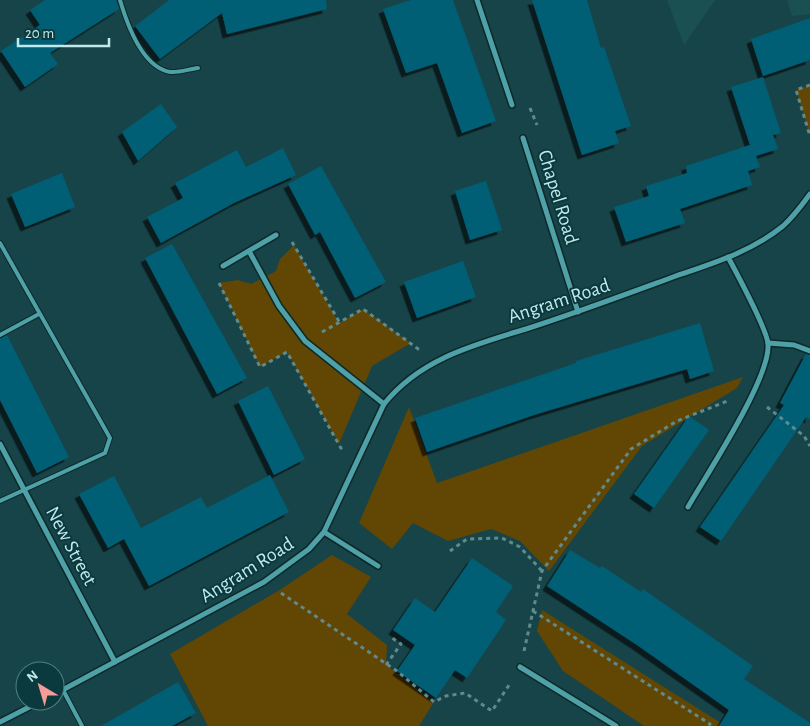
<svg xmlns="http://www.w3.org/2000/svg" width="810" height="726" font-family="'Alegreya Sans',sans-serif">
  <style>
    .built { fill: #1b5053 }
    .green { fill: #624603 }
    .building { fill: #025e74; filter: url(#shadow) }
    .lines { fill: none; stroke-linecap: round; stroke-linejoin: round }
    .lane-casing { stroke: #0e282a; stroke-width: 6 }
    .street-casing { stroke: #0e282a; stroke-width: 8 }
    .path { stroke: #608b8e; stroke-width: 3; stroke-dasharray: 4 4; stroke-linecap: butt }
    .lane { stroke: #4da1a7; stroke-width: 4 }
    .street { stroke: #4da1a7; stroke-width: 5 }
    .labels { text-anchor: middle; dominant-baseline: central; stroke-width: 4; stroke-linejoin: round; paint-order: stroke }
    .street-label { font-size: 20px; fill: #c1e8eb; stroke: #0a3a3d }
  </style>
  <defs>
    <filter id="shadow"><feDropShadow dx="-4.5" dy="4.5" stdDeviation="0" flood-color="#0009"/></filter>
  </defs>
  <rect width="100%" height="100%" fill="#174448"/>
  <g class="built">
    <polygon points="667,0 715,0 684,45"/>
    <polygon points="787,0 810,0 810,14 792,16"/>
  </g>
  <g class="green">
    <polygon points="810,85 810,136 796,90"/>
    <polygon points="294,245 339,323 363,309 411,343 372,366 339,444 287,352 260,367 219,283 238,280 251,284 276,271 280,259"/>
    <polygon points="743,377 737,388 642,446 549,571 520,541 491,529 448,541 413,523 392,549 359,523 409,407 437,483"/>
    <polygon points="332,555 371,577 347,614 387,645 386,665 434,702 419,726 208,726 170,654 278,591"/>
    <polygon points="542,610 721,723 719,726 644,726 563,671 537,631"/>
  </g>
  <g class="building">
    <polygon points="45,0 116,0 119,9 50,53 58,64 25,87 1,51 40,25 30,10"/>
    <polygon points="169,0 326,0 327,9 227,34 222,13 160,59 135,26"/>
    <polygon points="411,0 453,0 496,121 462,133 437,63 406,73 383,9"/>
    <polygon points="532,0 587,0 601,48 604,47 631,126 615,131 619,143 582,155"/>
    <polygon points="810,18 810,60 763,76 751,39"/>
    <polygon points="763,77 781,133 773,135 778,149 756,156 760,167 748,171 752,185 680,209 685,223 626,242 614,207 649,196 646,186 687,173 686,166 750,145 731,87"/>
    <polygon points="161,104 177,127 138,161 122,132"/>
    <polygon points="283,148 296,175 234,203 161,243 147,217 183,198 175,183 237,150 246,167"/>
    <polygon points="321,166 386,282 355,298 320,232 315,235 288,184"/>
    <polygon points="62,173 75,207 25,227 11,194"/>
    <polygon points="486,181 502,230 470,240 455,191"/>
    <polygon points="172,244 247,378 217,394 145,258"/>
    <polygon points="463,261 476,297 417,318 404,282"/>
    <polygon points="700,323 714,371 690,379 687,369 534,415 427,452 415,418 576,363 576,361"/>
    <polygon points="7,335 69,457 37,473 0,400 0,339"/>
    <polygon points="806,354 810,355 810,419 806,417 721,541 700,527 784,405 780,403"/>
    <polygon points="268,386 305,459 274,475 238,401"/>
    <polygon points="689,416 709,430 654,508 634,494"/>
    <polygon points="270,475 289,512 149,586 124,539 108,548 79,494 114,476 141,528 201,497 207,508"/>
    <polygon points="570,550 600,568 602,566 641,592 643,589 753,666 744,679 810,723 810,726 719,726 729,710 637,645 547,586"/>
    <polygon points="472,558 513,586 496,612 506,620 467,678 455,670 436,698 397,671 415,645 393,630 415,598 435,612"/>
    <polygon points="178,682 196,713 172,726 101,726"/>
  </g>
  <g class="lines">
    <defs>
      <g id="lane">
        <path d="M120,0C127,24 142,67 170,72C179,73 189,69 198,68"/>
        <polyline points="0,243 110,438 105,453 0,501"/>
        <polyline points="0,335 39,314"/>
        <polyline points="63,690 82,726"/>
      </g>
      <g id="street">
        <polyline points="477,0 512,105"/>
        <polyline points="523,138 578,312"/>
        <polyline points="249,251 279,306 305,341 384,404"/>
        <polyline points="223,266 276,235"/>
        <polyline points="768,343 794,345 810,351"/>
        <polyline points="0,444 115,662"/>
        <path d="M688,507C707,474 771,377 768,344C767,329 737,274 728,257"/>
        <polyline points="324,532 378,566"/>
        <polyline points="520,667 616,726"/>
        <path d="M55,694L264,582L309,549L324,532L384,404C420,359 473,345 526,329C576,313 624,295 673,277C711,264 751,252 783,226C793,217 802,205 810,194"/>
        <polyline points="0,722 41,701"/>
      </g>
    </defs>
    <use href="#lane" class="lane-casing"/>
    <use href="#street" class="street-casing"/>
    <g class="path">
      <polyline points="810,85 796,90 810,136"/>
      <polyline points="530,108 537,125"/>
      <polyline points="292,242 340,323"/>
      <polyline points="219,283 260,367 287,352 342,450"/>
      <polyline points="322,332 363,309 421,351"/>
      <polyline points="767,407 804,436 810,446"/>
      <polyline points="450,551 467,539 502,538 520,547 542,571"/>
      <polyline points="281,593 397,671 434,702 446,696 465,693 492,711 511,682"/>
      <polyline points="533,611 710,724 709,726"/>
      <polyline points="524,651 542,571 631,449 677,421 730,400"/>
      <polyline points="386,665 401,644 392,638"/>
    </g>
    <use href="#lane" class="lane"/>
    <use href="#street" class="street"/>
  </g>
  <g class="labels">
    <g class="street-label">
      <text transform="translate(558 197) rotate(73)">Chapel Road</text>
      <text transform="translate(559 301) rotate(-18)">Angram Road</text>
      <text transform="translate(71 546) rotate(62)">New Street</text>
      <text transform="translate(247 570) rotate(-32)">Angram Road</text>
    </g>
  </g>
  <g transform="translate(40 686) rotate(322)"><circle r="24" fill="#0a3a3d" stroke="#538083"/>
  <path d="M0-4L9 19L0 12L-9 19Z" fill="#f59b98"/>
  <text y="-8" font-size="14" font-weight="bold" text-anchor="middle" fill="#c1e8eb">N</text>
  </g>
  <path d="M18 38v8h91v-8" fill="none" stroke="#c1e8eb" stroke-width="2.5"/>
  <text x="25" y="38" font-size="15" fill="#c1e8eb" stroke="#0a3a3d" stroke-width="4" paint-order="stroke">20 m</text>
</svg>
